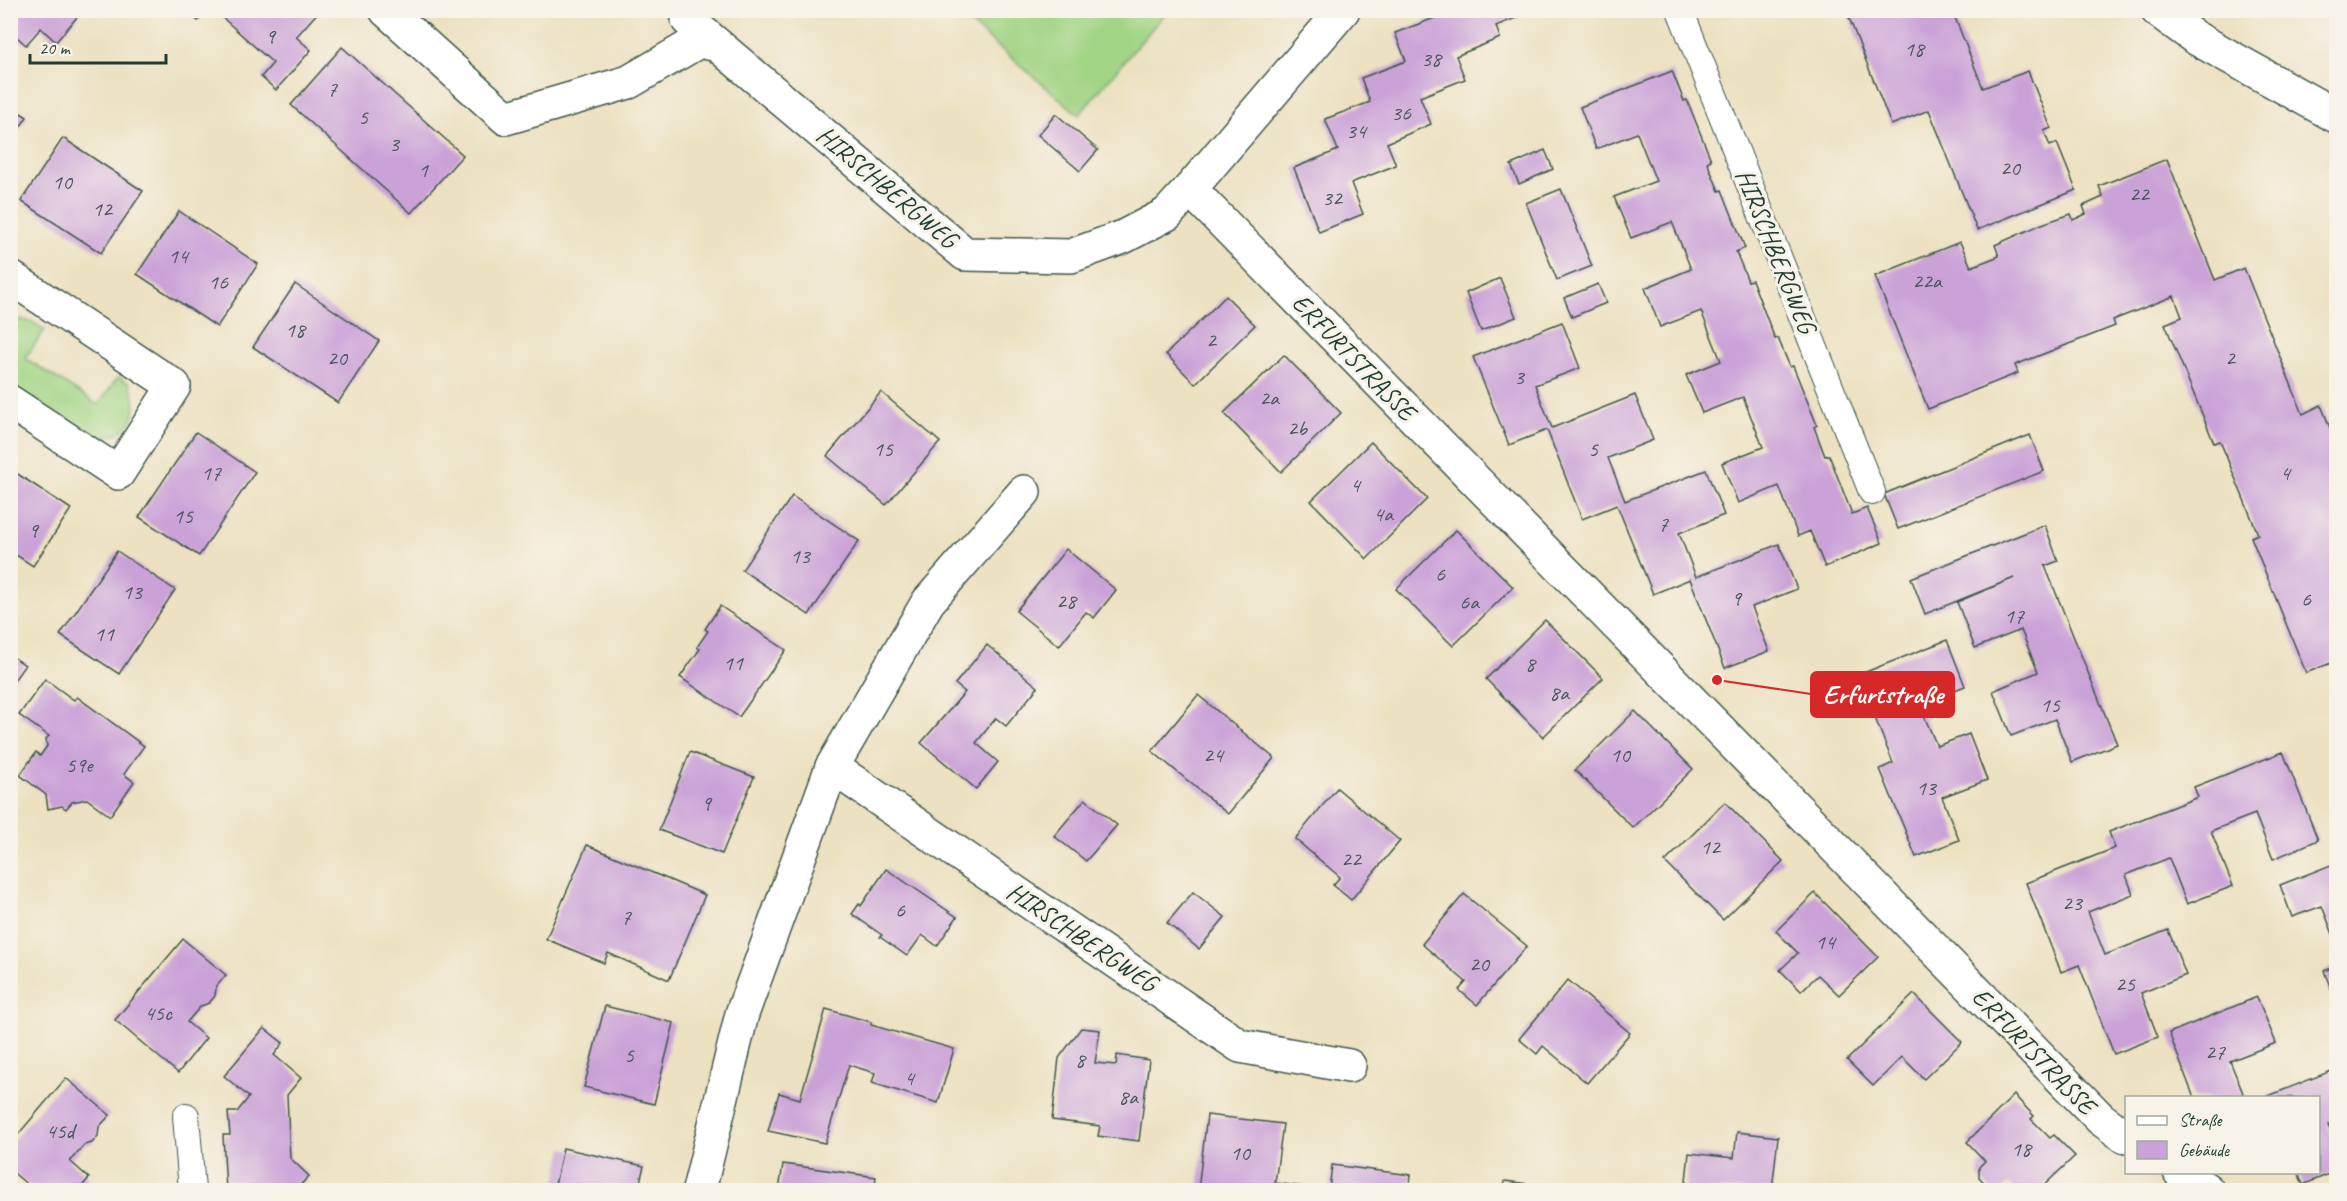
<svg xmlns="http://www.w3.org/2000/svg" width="2347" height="1201" font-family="Caveat,sans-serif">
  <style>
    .grass { fill: #a1d484; stroke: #60885c; stroke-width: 1.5 }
    .building { fill: #cba2d8 }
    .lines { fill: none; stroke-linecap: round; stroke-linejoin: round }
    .lane-casing { stroke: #3e5649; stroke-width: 28 }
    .street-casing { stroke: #3e5649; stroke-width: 36 }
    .lane { stroke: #fff; stroke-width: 26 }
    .street { stroke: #fff; stroke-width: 33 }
    .labels { text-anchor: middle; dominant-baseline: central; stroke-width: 6; stroke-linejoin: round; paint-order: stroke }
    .number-label { font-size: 22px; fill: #4a565d }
    .street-label { font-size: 26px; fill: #1f3d34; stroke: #f7f3e8 }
    .leader { fill: none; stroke: #d62828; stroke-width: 2 }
    .callout-dot { fill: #d62828; stroke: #f7f3e8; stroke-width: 2 }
    .callout { fill: #d62828; stroke: #d62828; stroke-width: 2 }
    .callout-label { font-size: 27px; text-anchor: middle; font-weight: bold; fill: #fff }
  </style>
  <rect width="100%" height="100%" fill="#f7f3e8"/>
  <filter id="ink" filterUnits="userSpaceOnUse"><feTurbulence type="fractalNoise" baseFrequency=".0167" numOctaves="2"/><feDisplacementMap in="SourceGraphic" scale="12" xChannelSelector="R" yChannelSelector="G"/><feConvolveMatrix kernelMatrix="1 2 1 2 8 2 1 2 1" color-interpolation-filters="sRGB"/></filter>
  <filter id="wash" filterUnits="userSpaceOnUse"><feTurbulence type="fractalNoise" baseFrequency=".008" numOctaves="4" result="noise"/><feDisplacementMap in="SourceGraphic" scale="24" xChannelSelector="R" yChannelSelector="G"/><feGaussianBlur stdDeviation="1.35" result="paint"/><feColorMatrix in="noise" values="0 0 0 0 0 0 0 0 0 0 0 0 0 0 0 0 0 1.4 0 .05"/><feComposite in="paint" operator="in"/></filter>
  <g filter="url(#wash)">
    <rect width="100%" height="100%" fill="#ece1c1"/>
    <g class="grass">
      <polygon points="956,11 1167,11 1079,115"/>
      <path d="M10,317L32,322L45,330L25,358L98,405L118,377L129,383C145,420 125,442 86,436L11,386Z"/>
    </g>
    <g id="blocks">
      <g class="building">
        <polygon points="10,10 83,10 56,42 41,28 26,45 10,31"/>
        <polygon points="186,10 208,10 198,21"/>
        <polygon points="214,10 320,10 296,37 311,50 276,90 261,77 273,63"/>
        <polygon points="1438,10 1533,11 1496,26 1500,38 1456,56 1465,79 1420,97 1431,124 1387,143 1396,165 1351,183 1363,214 1319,232 1294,168 1338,150 1325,119 1370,102 1361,78 1406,61 1395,33 1440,16"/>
        <polygon points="1846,10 1952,10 1983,88 2028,71 2051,128 2044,131 2050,146 2057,143 2076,190 1977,230 1929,110 1891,125"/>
        <polygon points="342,47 463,155 411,213 291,105"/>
        <polygon points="1672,71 1684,101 1687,100 1711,160 1707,162 1719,191 1722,190 1745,248 1736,252 1748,281 1752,280 1775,339 1778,338 1790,367 1793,366 1817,425 1814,427 1825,456 1829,455 1852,514 1867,508 1882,543 1825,567 1810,531 1798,536 1779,486 1738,503 1722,463 1763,447 1743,397 1702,413 1686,375 1721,361 1701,311 1660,327 1645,288 1691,269 1672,222 1631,238 1614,197 1656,181 1637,133 1596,149 1580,107"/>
        <polygon points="10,106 27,117 10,142"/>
        <polygon points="1056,114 1098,150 1080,171 1038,135"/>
        <polygon points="63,138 143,191 101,253 21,201"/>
        <polygon points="1545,150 1553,169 1519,184 1511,165"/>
        <polygon points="2167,159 2215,280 2244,268 2303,414 2321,405 2336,443 2336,661 2306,673 2251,537 2258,534 2220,441 2214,443 2165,324 2182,317 2174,296 2113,320 2115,326 2015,365 2018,373 1928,409 1875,276 1960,242 1971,267 1999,256 1995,245 2042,224 2071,214 2073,220 2086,214 2083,206 2103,197 2099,186"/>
        <polygon points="1561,189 1592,266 1557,280 1526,203"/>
        <polygon points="179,211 258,264 217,327 137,274"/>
        <polygon points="1500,278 1516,317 1481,331 1466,293"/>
        <polygon points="295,284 379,341 338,403 253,347"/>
        <polygon points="1598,284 1606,303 1572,317 1564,298"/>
        <polygon points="1226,296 1255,325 1195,384 1166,354"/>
        <polygon points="1562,322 1580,368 1535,385 1552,428 1635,395 1653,440 1608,458 1625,501 1706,470 1724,515 1679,533 1696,577 1779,544 1797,589 1752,607 1769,651 1725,668 1690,579 1653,594 1617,505 1582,519 1547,430 1509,445 1473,357"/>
        <polygon points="1284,355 1341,413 1281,472 1224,413"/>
        <polygon points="881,392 940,442 886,505 827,456"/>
        <polygon points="196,432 255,472 199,556 139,517"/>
        <polygon points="2030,435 2044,471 1898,529 1884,494"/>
        <polygon points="1371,442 1427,499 1367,559 1311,501"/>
        <polygon points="10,469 71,509 33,566 10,551"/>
        <polygon points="792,496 859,541 809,615 742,570"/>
        <polygon points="2045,525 2058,561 2045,566 2117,744 2072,762 2055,719 2011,736 1993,691 2038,672 2021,630 1975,648 1957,602 2014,578 1925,614 1911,578"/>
        <polygon points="1456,530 1513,587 1453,646 1396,589"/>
        <polygon points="1066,549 1116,590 1094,618 1086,612 1059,646 1016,611"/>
        <polygon points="117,551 175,590 119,674 60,635"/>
        <polygon points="720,606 786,650 739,717 680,677 700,649 697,647 708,631 705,629"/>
        <polygon points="1545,620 1603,678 1543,737 1486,679"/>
        <polygon points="1947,640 1965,686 1919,704 1937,746 1969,734 1987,780 1942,797 1959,840 1916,857 1880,769 1893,763 1858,675"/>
        <polygon points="987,645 1038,687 1006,726 996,718 976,743 998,762 976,789 921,743 965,692 955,684"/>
        <polygon points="10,655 25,665 10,686"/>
        <polygon points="45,679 74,700 77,697 144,746 124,774 134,782 110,816 87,799 72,802 66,809 62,806 48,809 46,795 20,775 36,752 40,756 47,746 46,739 49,736 19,715"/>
        <polygon points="1198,695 1274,758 1228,814 1152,751"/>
        <polygon points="1635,711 1693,769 1633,828 1575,770"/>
        <polygon points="690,752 754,777 722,854 659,830"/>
        <polygon points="2283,752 2318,840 2273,859 2255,814 2211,831 2233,886 2187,904 2169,858 2126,875 2133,894 2088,912 2105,955 2168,930 2186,975 2141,993 2158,1037 2114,1054 2079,965 2061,972 2026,883 2115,848 2109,832 2198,797 2194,787"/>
        <polygon points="1337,788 1400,841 1351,900 1333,885 1340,877 1295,839"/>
        <polygon points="1085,799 1117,825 1086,861 1054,836"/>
        <polygon points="1725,802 1783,861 1723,920 1665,862"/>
        <polygon points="587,845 705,895 669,980 608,953 604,963 546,939"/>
        <polygon points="2336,863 2336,942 2322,906 2292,917 2280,885"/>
        <polygon points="886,869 957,917 937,946 922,935 907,956 880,937 882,935 852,914 859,904 861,906"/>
        <polygon points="1193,892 1225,917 1199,949 1167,923"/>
        <polygon points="1815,893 1878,957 1839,995 1818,975 1801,991 1780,970 1798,953 1776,931"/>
        <polygon points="1464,894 1527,946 1477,1005 1459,990 1466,982 1422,944"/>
        <polygon points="183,939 226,975 216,987 215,996 209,1003 201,1006 187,1022 206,1038 178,1073 115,1020"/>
        <polygon points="2336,966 2336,1002 2324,971"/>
        <polygon points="1568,980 1630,1033 1587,1083 1543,1046 1537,1054 1519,1039"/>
        <polygon points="1914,994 1962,1042 1924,1079 1902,1057 1873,1086 1847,1060"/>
        <polygon points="2257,997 2276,1043 2230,1061 2245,1098 2194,1098 2169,1033"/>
        <polygon points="605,1006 674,1023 654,1104 584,1087"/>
        <polygon points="826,1009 871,1022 871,1025 954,1049 938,1103 872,1083 875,1073 849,1065 825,1143 768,1131 779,1093 800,1099"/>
        <polygon points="264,1028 283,1043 274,1055 301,1078 287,1095 290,1158 309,1176 296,1190 226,1190 223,1135 230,1135 228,1112 237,1112 249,1097 224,1076"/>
        <polygon points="1081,1028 1100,1030 1095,1063 1116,1065 1117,1055 1149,1060 1139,1141 1098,1136 1100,1126 1052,1120 1059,1058"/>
        <polygon points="2336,1069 2336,1121 2328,1125 2336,1145 2336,1171 2303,1185 2298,1172 2318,1172 2318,1098 2266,1097"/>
        <polygon points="66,1078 110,1115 99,1127 98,1136 92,1143 84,1145 70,1161 89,1178 79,1190 34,1190 10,1170 10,1144"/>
        <polygon points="2014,1095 2034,1116 2031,1119 2050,1138 2054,1135 2075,1156 2039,1190 2014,1190 2008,1184 2002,1190 1991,1190 1979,1177 1979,1167 1985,1161 1967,1142"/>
        <polygon points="1207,1115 1283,1124 1275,1183 1328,1190 1198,1190"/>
        <polygon points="1737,1132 1778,1137 1772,1190 1685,1190 1689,1153 1734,1158"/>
        <polygon points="563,1148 644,1166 638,1190 554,1190"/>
        <polygon points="783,1164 876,1177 874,1190 779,1190"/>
        <polygon points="1332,1165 1411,1175 1409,1190 1329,1190"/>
        <polygon points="1505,1181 1570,1189 1569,1190 1504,1190"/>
      </g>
    </g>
  </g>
  <g filter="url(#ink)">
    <use href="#blocks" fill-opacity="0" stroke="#3e5649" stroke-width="1.5"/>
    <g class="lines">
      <defs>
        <g id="lane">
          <polyline points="1680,10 1872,492"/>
          <polyline points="186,1116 192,1190"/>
        </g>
        <g id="street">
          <polyline points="386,10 506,118 629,82 699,41 714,44"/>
          <polyline points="2157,10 2194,37 2336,116"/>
          <polyline points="688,20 965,254 1071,256 1123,237 1167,214 1190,189 1343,10"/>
          <polyline points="1190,189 2101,1119 2126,1137"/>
          <polyline points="10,277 174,386 118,473 10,402"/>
          <polyline points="832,767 1240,1046 1349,1066"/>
          <polyline points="2180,1172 2207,1190"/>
          <polyline points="699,1190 742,1014 832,767 928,602 1024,492"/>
        </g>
      </defs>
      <use href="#lane" class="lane-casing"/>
      <use href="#street" class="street-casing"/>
      <use href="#lane" class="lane"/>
      <use href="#street" class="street"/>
    </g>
  </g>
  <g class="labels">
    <g class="number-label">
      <text x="270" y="36">9</text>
      <text x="1914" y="49">18</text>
      <text x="1431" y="59">38</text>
      <text x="332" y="89">7</text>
      <text x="1401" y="113">36</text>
      <text x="363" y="117">5</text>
      <text x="1356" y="131">34</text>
      <text x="394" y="144">3</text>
      <text x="2010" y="168">20</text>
      <text x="423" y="170">1</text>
      <text x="62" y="182">10</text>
      <text x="2139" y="194">22</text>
      <text x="1332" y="198">32</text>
      <text x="102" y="209">12</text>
      <text x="178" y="256">14</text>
      <text x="1927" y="281">22a</text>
      <text x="218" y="282">16</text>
      <text x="295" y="330">18</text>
      <text x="1211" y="340">2</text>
      <text x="337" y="358">20</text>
      <text x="2230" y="358">2</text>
      <text x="1519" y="377">3</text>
      <text x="1269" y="398">2a</text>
      <text x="1297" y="428">2b</text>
      <text x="883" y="449">15</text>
      <text x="1593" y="449">5</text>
      <text x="211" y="473">17</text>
      <text x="2285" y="473">4</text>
      <text x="1355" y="485">4</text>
      <text x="1383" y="514">4a</text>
      <text x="183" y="516">15</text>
      <text x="1663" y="524">7</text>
      <text x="33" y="530">9</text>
      <text x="800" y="556">13</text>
      <text x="1440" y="574">6</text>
      <text x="132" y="592">13</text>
      <text x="1736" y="598">9</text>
      <text x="2306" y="599">6</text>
      <text x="1066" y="601">28</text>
      <text x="1469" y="602">6a</text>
      <text x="2014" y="616">17</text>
      <text x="104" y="634">11</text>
      <text x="733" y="663">11</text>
      <text x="1530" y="664">8</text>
      <text x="1559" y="693">8a</text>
      <text x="2050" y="705">15</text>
      <text x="1213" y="755">24</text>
      <text x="1620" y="755">10</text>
      <text x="79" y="765">59e</text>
      <text x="1926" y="788">13</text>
      <text x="706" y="803">9</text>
      <text x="1710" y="847">12</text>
      <text x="1351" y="859">22</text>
      <text x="2072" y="903">23</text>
      <text x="900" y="910">6</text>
      <text x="626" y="917">7</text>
      <text x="1825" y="942">14</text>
      <text x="1479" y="964">20</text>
      <text x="2125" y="984">25</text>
      <text x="158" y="1013">45c</text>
      <text x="2215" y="1052">27</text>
      <text x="629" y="1055">5</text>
      <text x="1080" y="1060">8</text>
      <text x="909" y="1078">4</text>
      <text x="1128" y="1097">8a</text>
      <text x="60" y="1131">45d</text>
      <text x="2021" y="1149">18</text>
      <text x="1240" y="1153">10</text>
    </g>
    <g class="street-label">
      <text transform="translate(887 187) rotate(40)">HIRSCHBERGWEG</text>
      <text transform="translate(1776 251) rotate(68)">HIRSCHBERGWEG</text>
      <text transform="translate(1354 357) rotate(46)">ERFURTSTRASSE</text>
      <text transform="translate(1082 937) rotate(34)">HIRSCHBERGWEG</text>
      <text transform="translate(2034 1051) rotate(46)">ERFURTSTRASSE</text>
    </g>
  </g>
  <path class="leader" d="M1717 680L1811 694"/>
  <circle class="callout-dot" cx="1717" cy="680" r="6"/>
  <rect class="callout" x="1811" y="672" width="143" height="45" rx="6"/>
  <g class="callout-label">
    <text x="1883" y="703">Erfurtstraße</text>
  </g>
  <rect width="2347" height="1201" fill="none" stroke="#f7f3e8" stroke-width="36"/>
  <rect x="2125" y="1096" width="195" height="78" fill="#f7f3e8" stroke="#a1aaa0" stroke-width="1.5"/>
  <rect x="2137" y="1116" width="30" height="9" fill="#ffffff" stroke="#a1aaa0" stroke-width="1.5"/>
  <text x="2179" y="1126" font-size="18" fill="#1f3d34">Straße</text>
  <rect x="2137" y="1141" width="30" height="18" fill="#cba2d8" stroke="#a1aaa0" stroke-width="1.5"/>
  <text x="2179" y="1156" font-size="18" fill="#1f3d34">Gebäude</text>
  <path d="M30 54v9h136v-9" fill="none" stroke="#1f3d34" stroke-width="3"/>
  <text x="39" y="54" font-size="18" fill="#1f3d34" stroke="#f7f3e8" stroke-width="4.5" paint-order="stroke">20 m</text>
</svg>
